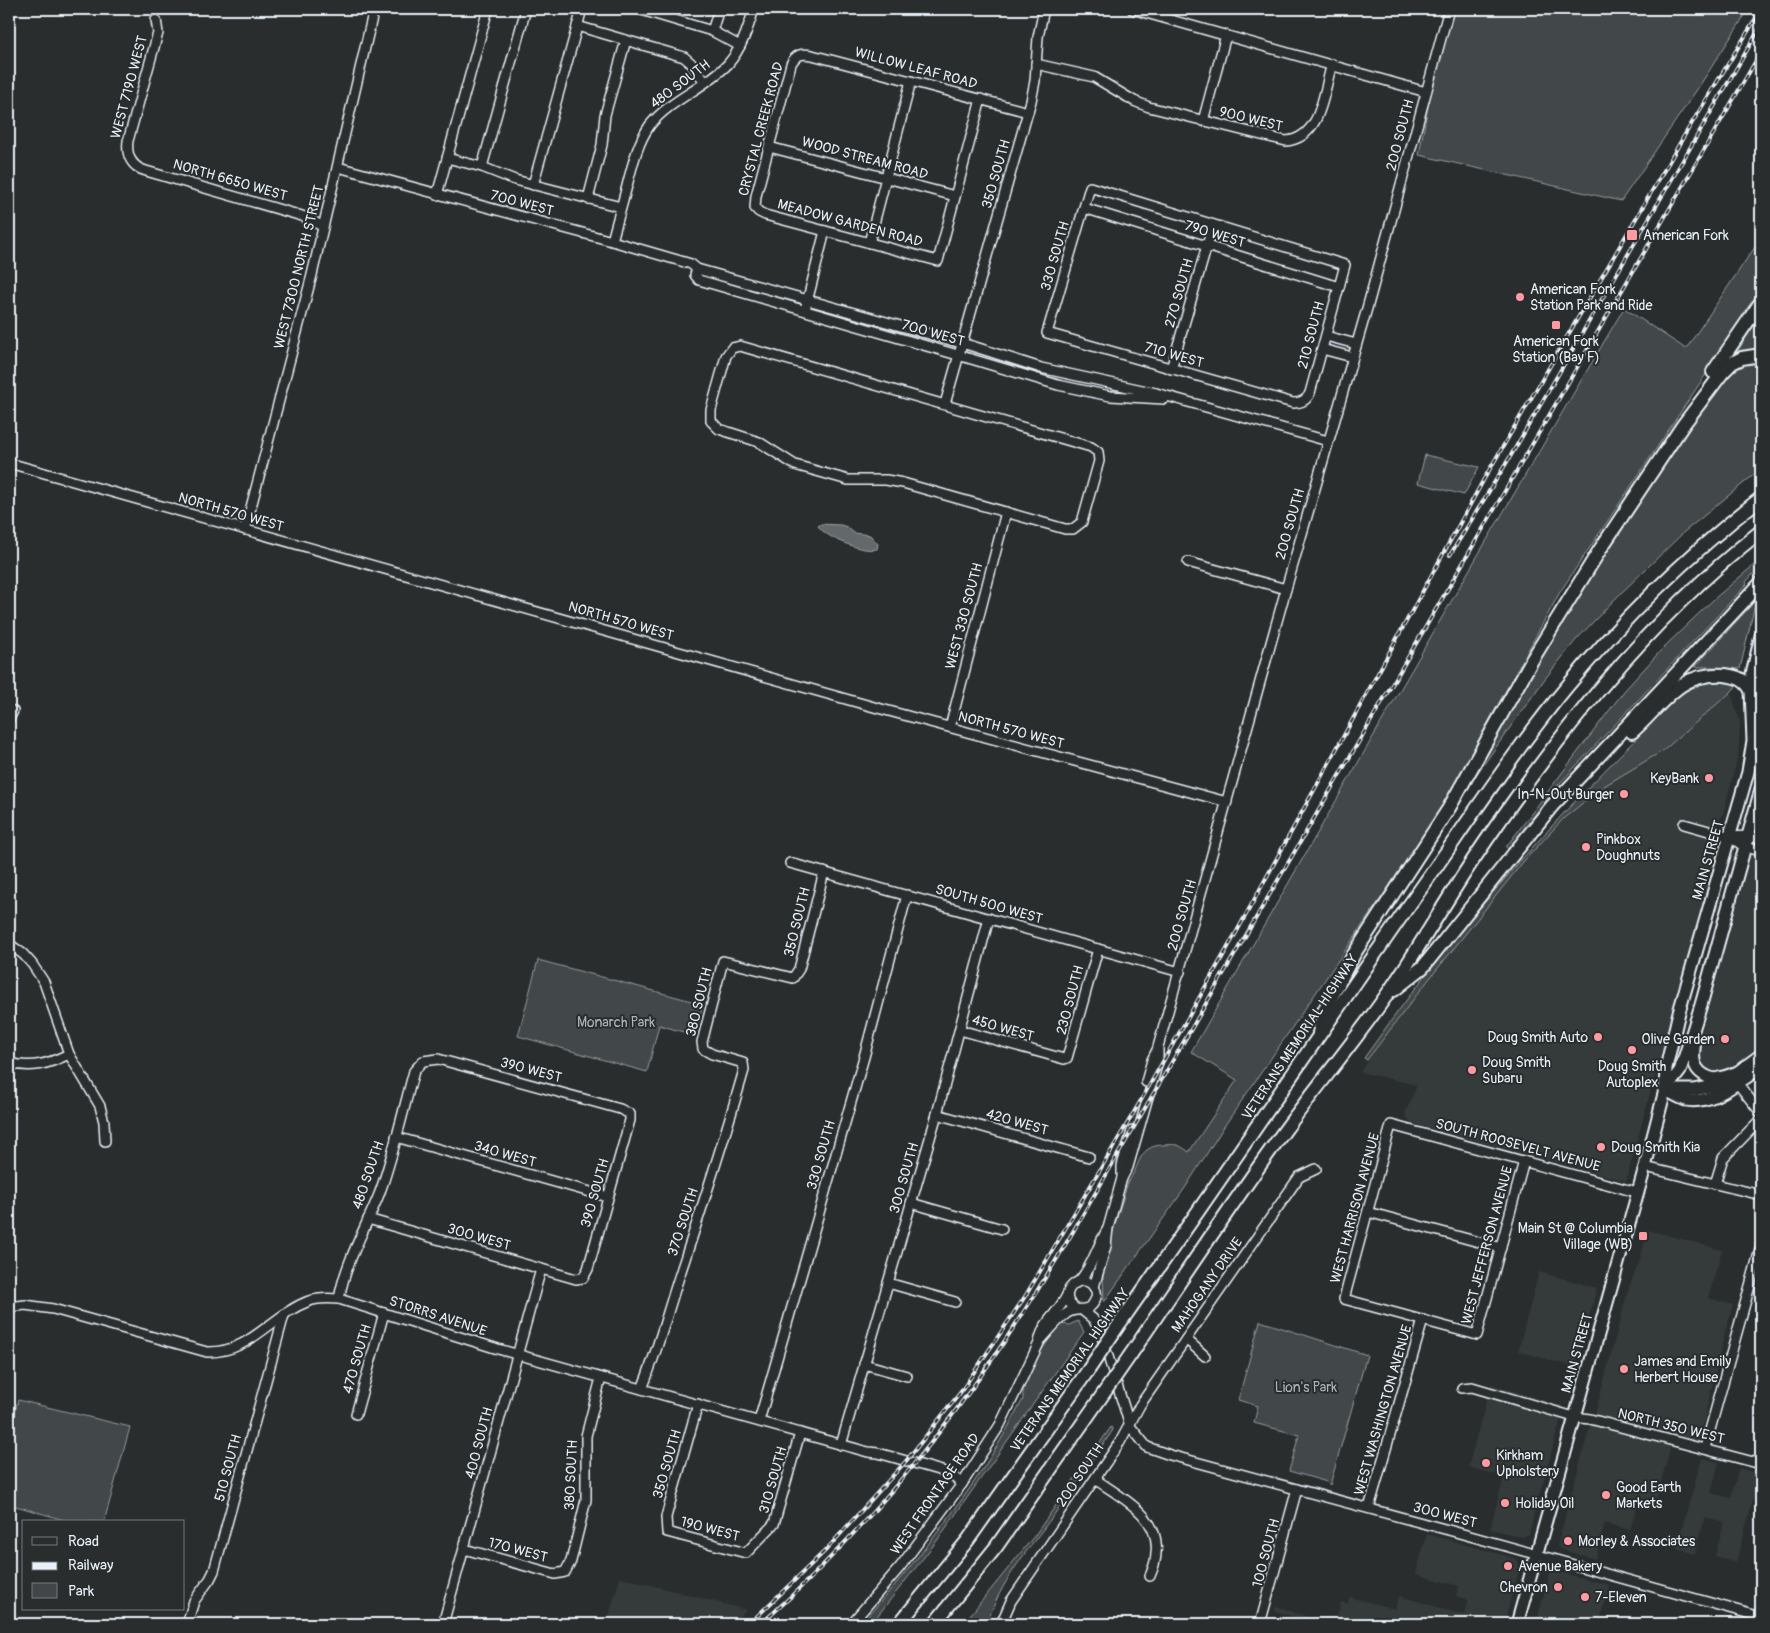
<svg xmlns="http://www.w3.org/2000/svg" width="1770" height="1633" font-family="Pangolin,sans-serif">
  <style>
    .built { fill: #363a3b }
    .green { fill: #424648; stroke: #959ca0 }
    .water { fill: #63686b; stroke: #989fa3 }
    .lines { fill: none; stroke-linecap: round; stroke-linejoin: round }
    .minor-casing { stroke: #e8f1f8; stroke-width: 12 }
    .major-casing { stroke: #e8f1f8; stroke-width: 15 }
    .highway-casing { stroke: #e8f1f8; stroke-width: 16 }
    .minor { stroke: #2a2d2e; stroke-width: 9 }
    .major { stroke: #2a2d2e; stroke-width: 11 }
    .highway { stroke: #2a2d2e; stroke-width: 12 }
    .rail-casing { stroke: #e8f1f8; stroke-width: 4 }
    .rail { stroke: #2a2d2e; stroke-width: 2; stroke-dasharray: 5.5; stroke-linecap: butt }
    .highway-bridge-casing { stroke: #e8f1f8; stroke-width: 16; stroke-linecap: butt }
    .highway-bridge { stroke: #2a2d2e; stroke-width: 12 }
    .poi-dot { fill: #ff9aa2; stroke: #2a2d2e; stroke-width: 2 }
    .labels { text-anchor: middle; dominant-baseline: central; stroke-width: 4; stroke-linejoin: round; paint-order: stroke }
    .street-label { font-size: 14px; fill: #e8f1f8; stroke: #2a2d2e }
    .poi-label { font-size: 14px; fill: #e8f1f8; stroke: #2a2d2e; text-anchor: start }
    .park-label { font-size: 14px; fill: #aeb5ba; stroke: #2a2d2e }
  </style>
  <rect width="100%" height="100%" fill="#2a2d2e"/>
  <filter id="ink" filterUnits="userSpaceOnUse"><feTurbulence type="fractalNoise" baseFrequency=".02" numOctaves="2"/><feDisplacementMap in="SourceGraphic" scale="10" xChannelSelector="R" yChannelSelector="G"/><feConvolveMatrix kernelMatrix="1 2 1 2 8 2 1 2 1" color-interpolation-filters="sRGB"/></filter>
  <g filter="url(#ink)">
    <g class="built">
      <polygon points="1731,693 1740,723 1738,756 1723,815 1718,820 1715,842 1717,845 1717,851 1626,1181 1411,1123 1405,1114 1417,1085 1360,1072 1395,1022 1524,861 1564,818 1609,782 1665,750"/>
      <polygon points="1761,820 1761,1047 1726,1069 1714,1072 1705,1069 1700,1063 1696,1053"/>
      <polygon points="1648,1230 1722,1250 1708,1298 1733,1305 1725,1332 1699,1441 1595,1414 1629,1287 1639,1263"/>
      <polygon points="1539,1272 1597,1288 1575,1367 1518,1351"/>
      <polygon points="1491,1384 1564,1407 1530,1529 1528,1534 1523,1537 1490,1529 1504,1477 1468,1467"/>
      <polygon points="1591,1423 1671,1445 1654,1508 1638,1503 1630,1530 1605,1523 1595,1559 1560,1549 1557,1546"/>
      <polygon points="1702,1458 1719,1462 1711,1493 1731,1498 1739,1468 1760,1474 1736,1562 1715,1556 1724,1523 1705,1518 1695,1554 1676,1549"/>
      <polygon points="1427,1534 1514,1558 1518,1561 1519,1570 1504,1624 1335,1624 1341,1602 1348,1604 1349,1597 1395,1609 1399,1596 1464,1615 1468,1600 1456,1596 1459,1586 1416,1574"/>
      <polygon points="1552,1570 1609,1585 1599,1624 1536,1624 1550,1572"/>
      <polygon points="620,1577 747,1610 732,1624 607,1624"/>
      <polygon points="1276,1606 1305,1616 1334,1624 1317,1624 1275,1611"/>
    </g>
    <g class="green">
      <polygon points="1453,9 1749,9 1698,88 1621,201 1419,155 1433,79"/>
      <path d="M1761,239V292L1560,592L1436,818L1223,1128L1185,1188L1104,1302L1103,1275L1108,1261L1105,1258L1128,1182C1141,1166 1137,1146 1163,1145C1177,1144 1178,1144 1189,1152L1237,1080L1191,1052L1478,555L1624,308L1686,349L1748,257Z"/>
      <polygon points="1761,315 1761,348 1745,351 1735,355"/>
      <polygon points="1761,356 1761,469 1684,532 1613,601 1576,640 1544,680 1474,778 1532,673 1604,555 1701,408 1728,370"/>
      <polygon points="1425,455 1479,467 1464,495 1418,483"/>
      <polygon points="1761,559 1761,565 1746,582 1747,584 1559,784 1508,849 1506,847 1624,691 1664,647 1714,599"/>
      <polygon points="1756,600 1740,669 1713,667 1695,667"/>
      <path d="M1711,680L1733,682L1738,684L1731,692L1664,750L1604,786L1564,818L1523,862L1422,988L1367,1060L1364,1058C1425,972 1492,890 1564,813C1603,771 1644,732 1683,690L1689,686Z"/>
      <polygon points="538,960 703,1004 694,1035 659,1025 647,1072 518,1036"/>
      <path d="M1078,1321L1084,1332L936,1542L871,1624H861C921,1556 983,1480 1023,1399C1021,1378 1047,1340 1061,1324L1069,1325Z"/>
      <polygon points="1260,1321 1367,1355 1330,1485 1327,1482 1289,1471 1299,1435 1254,1423 1258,1406 1238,1400"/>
      <polygon points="18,1400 130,1427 104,1522 71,1522 9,1504 9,1436"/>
      <path d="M1111,1427L1113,1430C1093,1459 1074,1488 1053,1516C1027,1551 1000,1582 987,1624H963L1035,1535Z"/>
    </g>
    <path class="water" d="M821,524L841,525L847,527L854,533L870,535L878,544L877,549C863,553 826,538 818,526Z"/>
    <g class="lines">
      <defs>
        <g id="minor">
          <polyline points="638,9 712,31 740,46"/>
          <polyline points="1132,9 1426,92"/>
          <path d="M156,20L158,33L128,141C126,156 132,167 146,171L302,216L322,226"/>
          <polyline points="577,26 684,57 691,63 705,82"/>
          <polyline points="712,31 719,9"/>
          <path d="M1036,64L1094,77L1134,101L1149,107L1286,141C1322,138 1323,92 1332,64"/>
          <path d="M981,99L938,261L765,215L759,212L755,208L756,196L791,64C796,54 802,53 812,55L1028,112"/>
          <polyline points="1203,121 1226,35"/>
          <polyline points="769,147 955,196"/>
          <polyline points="447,158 482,167 515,180 621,207"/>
          <polyline points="338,167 612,241 691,264 697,269 972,346 1041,368 1156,393 1328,441"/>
          <polyline points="482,167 526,9"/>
          <polyline points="533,185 582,9"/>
          <path d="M1090,187L1345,265L1310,393C1307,400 1301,403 1293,403L1047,333Z"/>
          <polyline points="437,195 488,9"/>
          <polyline points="588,199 602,145 605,115 626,40"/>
          <polyline points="1084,208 1339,287"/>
          <path d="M612,241C617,221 623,202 628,182C633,163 638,142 650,125C671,99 705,88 728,64C742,48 748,28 754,9"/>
          <polyline points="869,243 911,81"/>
          <polyline points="697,269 695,275 699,280 968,358 1058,385 1110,396 1164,399"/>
          <polyline points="806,306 825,231"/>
          <polyline points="1326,336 1356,344"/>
          <polygon points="740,346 1091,447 1098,452 1099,461 1082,522 1073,529 1065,529 903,483 886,480 848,480 795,465 759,442 719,429 711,421 711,410 726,356 732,348"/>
          <polyline points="1322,349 1352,357"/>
          <polyline points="1171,369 1213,225"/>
          <polyline points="945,404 1031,101 1035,81 1038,37 1044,9"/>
          <polyline points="9,463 874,707 1227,802"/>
          <polyline points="245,530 312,275 374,9"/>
          <polyline points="1188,562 1286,589"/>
          <polyline points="9,719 13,711"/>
          <polyline points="950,727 1006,512"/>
          <polyline points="1684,824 1730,837 1745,847 1761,851"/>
          <polyline points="1730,837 1749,836 1761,839"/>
          <polyline points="790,863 1180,972"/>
          <polyline points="9,944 23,954 32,964 44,982 69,1054 100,1106 104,1122 105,1141"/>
          <polyline points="960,1030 1064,1059 1067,1058 1098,949"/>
          <path d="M9,1063C32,1069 48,1064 69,1054"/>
          <polyline points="1146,1082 1152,1060 1157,1050"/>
          <polyline points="1738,1084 1761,1113"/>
          <polyline points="937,1114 1089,1157"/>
          <polyline points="396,1137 608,1197"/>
          <polyline points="1524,1161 1477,1335 1344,1299 1391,1125 1625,1189 1638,1192"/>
          <polyline points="1645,1167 1761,1195"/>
          <polyline points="1122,1178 1128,1167 1158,1062 1158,1047 1286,589 1368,305 1449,9"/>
          <polyline points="1715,1184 1723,1158 1761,1119"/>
          <polyline points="911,1203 1002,1229"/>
          <polyline points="1368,1212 1501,1248"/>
          <path d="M1079,1281C1093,1266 1096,1248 1107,1230"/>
          <polyline points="888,1283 955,1302"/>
          <polyline points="1094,1287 1106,1246 1108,1228 1122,1178 1122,1166 1132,1131"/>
          <path d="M339,1299C346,1260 366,1228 380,1192C394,1153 403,1111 414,1071L423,1061L438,1059L620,1109L630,1114V1120L588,1269L583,1278L576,1279L368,1219"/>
          <path d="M9,1307L25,1305L53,1309L207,1352C251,1353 271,1315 309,1301C318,1298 329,1298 339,1299L498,1349L868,1452L878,1453L949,1473L962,1484"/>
          <polyline points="1082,1310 1093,1319 1100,1331 1130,1426 1147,1447 1170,1455 1452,1531 1761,1617"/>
          <polyline points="1186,1339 1205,1356"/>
          <path d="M1039,1342C1048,1333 1055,1322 1066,1314C1075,1306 1090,1314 1095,1300C1097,1297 1097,1292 1095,1289C1085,1267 1050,1295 1078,1310"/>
          <polyline points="864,1364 907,1376"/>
          <polyline points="1462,1388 1472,1387 1574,1417 1590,1419 1761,1464"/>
          <path d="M642,1389C657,1352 667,1314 679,1277C702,1208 724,1140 744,1070L743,1063L712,1054L703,1049L702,1042L723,961L793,978L799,969L824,872"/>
          <polyline points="698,1404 666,1517 667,1532 746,1553 774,1524 800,1433"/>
          <polyline points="356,1414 384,1313"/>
          <polyline points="759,1421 864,1057 907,895"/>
          <polyline points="841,1445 937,1114 989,918"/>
          <polyline points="1705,1448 1761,1246"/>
          <path d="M1095,1479C1120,1497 1161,1516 1156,1553C1156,1561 1153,1569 1150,1576"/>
          <polyline points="1369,1508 1423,1320"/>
          <polyline points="464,1549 555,1574 565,1572 571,1561 586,1500 586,1436 601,1378"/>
          <polyline points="187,1624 194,1601 210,1579 214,1571 284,1315"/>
          <polyline points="443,1624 541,1269"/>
          <path d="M851,1624L900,1567L962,1484L1000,1425L1039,1343C1043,1320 1058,1314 1067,1295"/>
          <polyline points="1001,1624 1011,1601 1120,1442 1140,1405 1299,1177 1316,1169"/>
          <polyline points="1260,1624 1297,1489"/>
        </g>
        <g id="major">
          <path d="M1695,1041C1693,1054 1691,1067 1704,1075C1709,1078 1713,1080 1719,1078C1724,1077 1730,1075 1735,1073"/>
          <polyline points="1665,1090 1680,1071 1701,1005 1761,789"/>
          <path d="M1665,1090C1672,1093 1679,1098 1686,1100C1713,1105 1740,1080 1761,1068"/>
          <polyline points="1667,1090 1694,1090 1713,1086 1724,1082 1761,1055"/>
          <polyline points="1517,1624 1645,1167 1665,1090 1666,1068 1679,1012 1748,772 1753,741 1751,690 1752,674 1761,636"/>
        </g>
        <g id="highway">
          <polyline points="1713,372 1761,302"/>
          <path d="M1632,732C1663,705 1678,671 1725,675C1737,677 1745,679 1751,690"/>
          <polyline points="1394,990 1423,967 1552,806 1761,583"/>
          <polyline points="1319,1033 1323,1013 1354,954 1449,808 1532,660 1601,548 1683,425 1723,372 1732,363 1742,358 1761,355"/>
          <path d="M1120,1323C1216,1187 1310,1048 1405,911C1458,837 1507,760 1565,689C1623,618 1689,554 1761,498"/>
          <path d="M1131,1354C1182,1279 1232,1203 1285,1130C1318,1085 1354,1042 1386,996C1417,952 1443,905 1473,860C1555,738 1645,622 1761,531"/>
          <polyline points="899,1624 968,1540 1089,1369"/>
          <polyline points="934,1624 996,1547 1099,1400"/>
        </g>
      </defs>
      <use href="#minor" class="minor-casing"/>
      <use href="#major" class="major-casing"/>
      <use href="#highway" class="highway-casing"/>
      <use href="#minor" class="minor"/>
      <use href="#major" class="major"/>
      <use href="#highway" class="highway"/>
      <defs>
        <g id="rail">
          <polyline points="1450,555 1510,457 1761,26"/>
          <polyline points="749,1624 826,1550 906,1461 960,1393 1026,1295 1140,1102 1236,933 1484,479 1684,136 1761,10"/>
          <path d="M761,1624C889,1510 984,1383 1071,1235L1761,52"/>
        </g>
      </defs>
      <use href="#rail" class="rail-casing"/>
      <use href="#rail" class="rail"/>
      <defs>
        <g id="highway-bridge">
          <polyline points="1089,1369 1120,1323"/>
          <polyline points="1099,1400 1131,1354"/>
        </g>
      </defs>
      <use href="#highway-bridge" class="highway-bridge-casing"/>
      <use href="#highway-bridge" class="highway-bridge"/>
    </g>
  </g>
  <g class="poi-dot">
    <rect x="1626" y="229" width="12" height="12" rx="2.5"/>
    <circle cx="1520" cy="297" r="5"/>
    <rect x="1551" y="320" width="10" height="10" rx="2.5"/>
    <circle cx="1709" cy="778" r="5"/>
    <circle cx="1624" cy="794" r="5"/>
    <circle cx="1586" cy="847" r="5"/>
    <circle cx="1598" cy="1037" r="5"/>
    <circle cx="1725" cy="1039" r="5"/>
    <circle cx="1632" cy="1050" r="5"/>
    <circle cx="1472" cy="1070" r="5"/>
    <circle cx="1601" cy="1147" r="5"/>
    <rect x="1638" y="1231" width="10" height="10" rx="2.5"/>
    <circle cx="1624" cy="1369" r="5"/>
    <circle cx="1486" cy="1463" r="5"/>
    <circle cx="1606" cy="1495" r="5"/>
    <circle cx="1505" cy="1503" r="5"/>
    <circle cx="1568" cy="1541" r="5"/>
    <circle cx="1508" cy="1566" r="5"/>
    <circle cx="1558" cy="1587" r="5"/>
    <circle cx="1585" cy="1597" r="5"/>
  </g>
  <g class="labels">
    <g class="street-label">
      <text transform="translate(916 68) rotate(15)">WILLOW LEAF ROAD</text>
      <text transform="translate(680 84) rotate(-37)">480 SOUTH</text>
      <text transform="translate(129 87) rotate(-75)">WEST 7190 WEST</text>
      <text transform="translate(1251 119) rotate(14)">900 WEST</text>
      <text transform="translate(761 129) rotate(-75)">CRYSTAL CREEK ROAD</text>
      <text transform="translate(1400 135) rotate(-75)">200 SOUTH</text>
      <text transform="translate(865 158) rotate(15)">WOOD STREAM ROAD</text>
      <text transform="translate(996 174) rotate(-74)">350 SOUTH</text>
      <text transform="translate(230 180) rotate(16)">NORTH 6650 WEST</text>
      <text transform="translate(522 203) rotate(15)">700 WEST</text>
      <text transform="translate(850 223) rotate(15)">MEADOW GARDEN ROAD</text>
      <text transform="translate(1215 234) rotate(17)">790 WEST</text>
      <text transform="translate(1055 256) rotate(-74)">330 SOUTH</text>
      <text transform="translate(299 267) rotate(-76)">WEST 7300 NORTH STREET</text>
      <text transform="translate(1179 293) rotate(-74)">270 SOUTH</text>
      <text transform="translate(933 333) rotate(16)">700 WEST</text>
      <text transform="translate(1311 335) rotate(-75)">210 SOUTH</text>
      <text transform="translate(1174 355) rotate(16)">710 WEST</text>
      <text transform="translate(231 512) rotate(16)">NORTH 570 WEST</text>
      <text transform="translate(1290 524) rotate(-74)">200 SOUTH</text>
      <text transform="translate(964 616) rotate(-75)">WEST 330 SOUTH</text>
      <text transform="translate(621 621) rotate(16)">NORTH 570 WEST</text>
      <text transform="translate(1011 730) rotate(15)">NORTH 570 WEST</text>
      <text transform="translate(1708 860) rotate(-74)">MAIN STREET</text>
      <text transform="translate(989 904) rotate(16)">SOUTH 500 WEST</text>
      <text transform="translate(1182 915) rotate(-74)">200 SOUTH</text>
      <text transform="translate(797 922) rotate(-76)">350 SOUTH</text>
      <text transform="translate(1070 1000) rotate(-75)">230 SOUTH</text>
      <text transform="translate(699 1002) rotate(-76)">380 SOUTH</text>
      <text transform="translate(1003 1028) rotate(16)">450 WEST</text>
      <text transform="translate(1300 1037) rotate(-56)">VETERANS MEMORIAL HIGHWAY</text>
      <text transform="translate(531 1070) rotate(15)">390 WEST</text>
      <text transform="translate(1017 1122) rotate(16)">420 WEST</text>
      <text transform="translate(1518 1145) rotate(15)">SOUTH ROOSEVELT AVENUE</text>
      <text transform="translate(505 1154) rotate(16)">340 WEST</text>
      <text transform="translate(821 1155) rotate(-74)">330 SOUTH</text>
      <text transform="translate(368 1175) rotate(-71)">480 SOUTH</text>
      <text transform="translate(904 1178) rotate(-74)">300 SOUTH</text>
      <text transform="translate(595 1193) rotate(-74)">390 SOUTH</text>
      <text transform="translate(1355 1208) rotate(-75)">WEST HARRISON AVENUE</text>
      <text transform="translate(683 1222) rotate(-72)">370 SOUTH</text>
      <text transform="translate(479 1237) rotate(16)">300 WEST</text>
      <text transform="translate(1487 1245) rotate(-75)">WEST JEFFERSON AVENUE</text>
      <text transform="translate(1207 1285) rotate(-55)">MAHOGANY DRIVE</text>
      <text transform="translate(438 1316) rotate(18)">STORRS AVENUE</text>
      <text transform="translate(1577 1353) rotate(-74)">MAIN STREET</text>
      <text transform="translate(357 1359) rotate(-74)">470 SOUTH</text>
      <text transform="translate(1070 1370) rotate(-55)">VETERANS MEMORIAL HIGHWAY</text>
      <text transform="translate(1383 1410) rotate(-74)">WEST WASHINGTON AVENUE</text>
      <text transform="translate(1671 1426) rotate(14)">NORTH 350 WEST</text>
      <text transform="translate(479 1443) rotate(-75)">400 SOUTH</text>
      <text transform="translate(667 1464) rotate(-74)">350 SOUTH</text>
      <text transform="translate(228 1468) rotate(-75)">510 SOUTH</text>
      <text transform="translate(571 1475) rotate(-87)">380 SOUTH</text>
      <text transform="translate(1080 1475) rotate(-56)">200 SOUTH</text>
      <text transform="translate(773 1480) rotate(-74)">310 SOUTH</text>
      <text transform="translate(935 1494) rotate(-55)">WEST FRONTAGE ROAD</text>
      <text transform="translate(1445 1515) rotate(15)">300 WEST</text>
      <text transform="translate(710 1529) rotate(15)">190 WEST</text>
      <text transform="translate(518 1550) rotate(15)">170 WEST</text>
      <text transform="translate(1266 1553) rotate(-75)">100 SOUTH</text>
    </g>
    <g class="poi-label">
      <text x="1643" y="235">American Fork</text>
      <text x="1530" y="289">American Fork<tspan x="1530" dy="16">Station Park and Ride</tspan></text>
      <text x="1556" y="341" text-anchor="middle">American Fork<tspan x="1556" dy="16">Station (Bay F)</tspan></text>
      <text x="1699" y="778" text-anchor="end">KeyBank</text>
      <text x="1614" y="794" text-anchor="end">In-N-Out Burger</text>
      <text x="1596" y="839">Pinkbox<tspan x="1596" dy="16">Doughnuts</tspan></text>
      <text x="1588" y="1037" text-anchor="end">Doug Smith Auto</text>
      <text x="1715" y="1039" text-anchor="end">Olive Garden</text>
      <text x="1482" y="1062">Doug Smith<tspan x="1482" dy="16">Subaru</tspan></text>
      <text x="1632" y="1066" text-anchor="middle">Doug Smith<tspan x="1632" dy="16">Autoplex</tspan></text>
      <text x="1611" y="1147">Doug Smith Kia</text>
      <text x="1633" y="1228" text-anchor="end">Main St @ Columbia<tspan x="1633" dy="16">Village (WB)</tspan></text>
      <text x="1634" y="1361">James and Emily<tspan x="1634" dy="16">Herbert House</tspan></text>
      <text x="1496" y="1455">Kirkham<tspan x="1496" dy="16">Upholstery</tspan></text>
      <text x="1616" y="1487">Good Earth<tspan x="1616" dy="16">Markets</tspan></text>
      <text x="1515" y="1503">Holiday Oil</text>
      <text x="1578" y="1541">Morley &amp; Associates</text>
      <text x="1518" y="1566">Avenue Bakery</text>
      <text x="1548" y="1587" text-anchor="end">Chevron</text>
      <text x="1595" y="1597">7-Eleven</text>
    </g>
    <g class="park-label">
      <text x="616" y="1022">Monarch Park</text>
      <text x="1306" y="1387">Lion's Park</text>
    </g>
  </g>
  <rect width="1770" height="1633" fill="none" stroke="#2a2d2e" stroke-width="30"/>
  <rect x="15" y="15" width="1740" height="1603" fill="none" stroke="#e8f1f8" stroke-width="2" filter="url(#ink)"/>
  <rect x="22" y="1520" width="162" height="90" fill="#2a2d2e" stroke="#767b7f"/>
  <rect x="32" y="1537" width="25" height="8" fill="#2a2d2e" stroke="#767b7f"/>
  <text x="68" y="1546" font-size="15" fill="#e8f1f8">Road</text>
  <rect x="32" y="1562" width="25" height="8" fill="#e8f1f8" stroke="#767b7f"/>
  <text x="68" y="1570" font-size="15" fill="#e8f1f8">Railway</text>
  <rect x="32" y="1583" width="25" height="15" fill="#424648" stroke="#767b7f"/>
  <text x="68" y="1596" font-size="15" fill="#e8f1f8">Park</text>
</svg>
